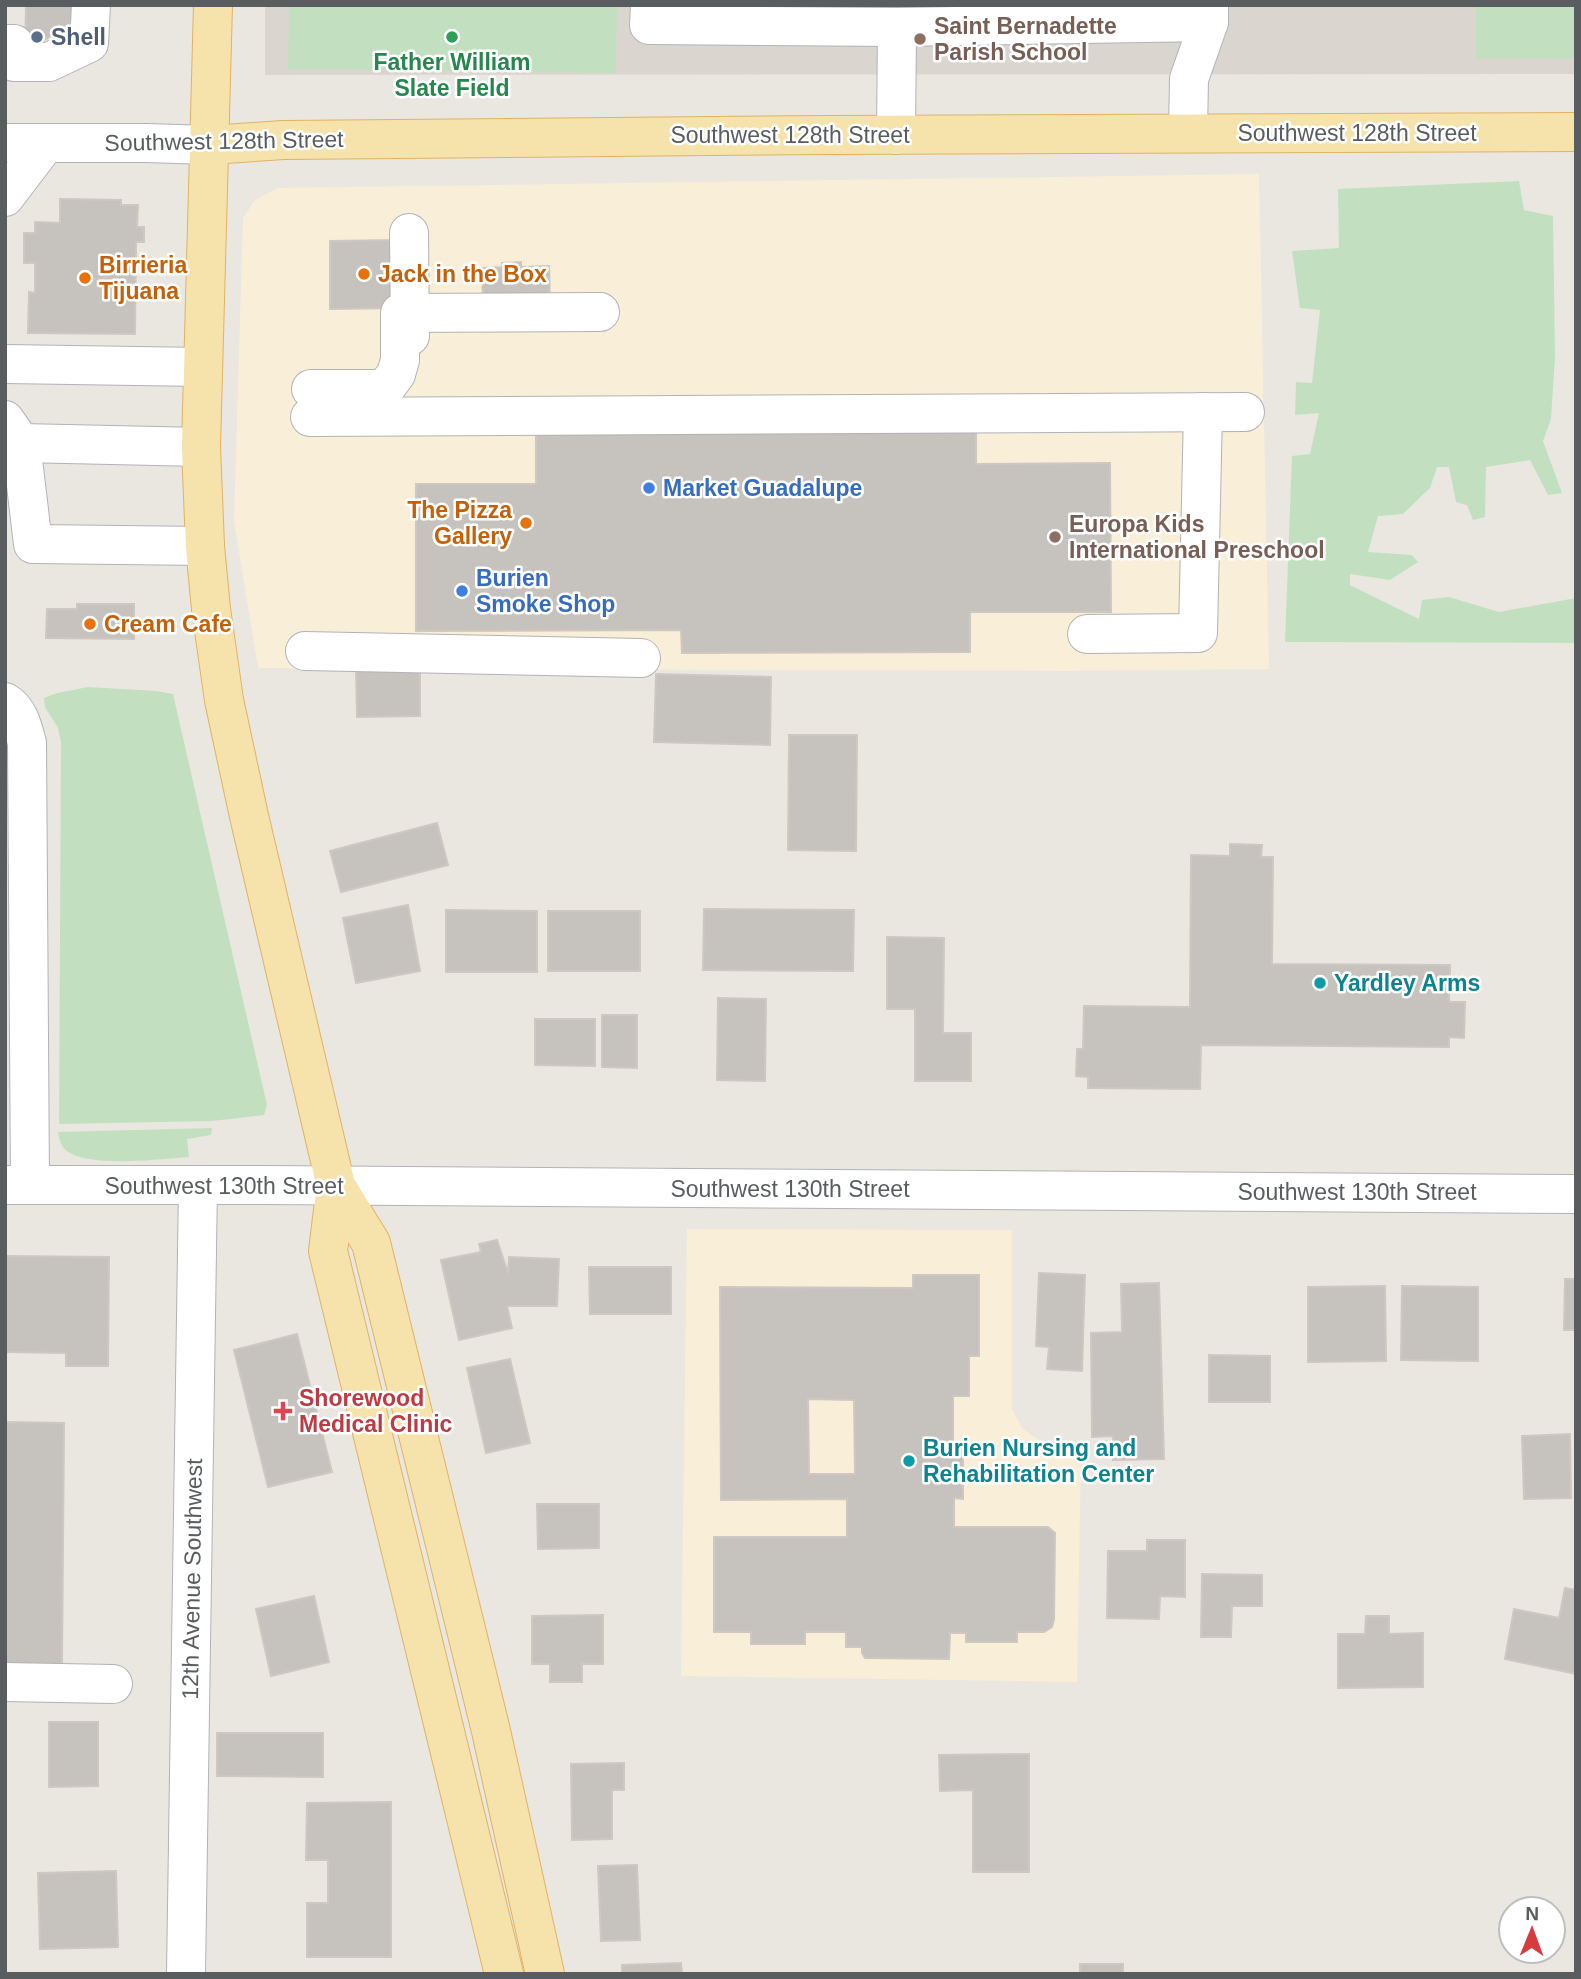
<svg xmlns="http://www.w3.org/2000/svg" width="1581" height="1979" font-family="Arial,sans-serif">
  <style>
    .commercial { fill: #f9eed7 }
    .education { fill: #dad6cf }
    .green { fill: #c2e0bf }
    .building { fill: #c6c2bd; stroke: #cec8c0; stroke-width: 2; fill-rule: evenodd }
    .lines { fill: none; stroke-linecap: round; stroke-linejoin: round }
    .minor-casing { stroke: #b1b3b7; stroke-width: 40 }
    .major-casing { stroke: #e1b263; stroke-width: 40 }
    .minor { stroke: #fff; stroke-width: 38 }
    .major { stroke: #f5e3ab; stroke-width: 38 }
    .service-dot { fill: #5c6f8a; stroke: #fff; stroke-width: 2.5 }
    .leisure-dot { fill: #2e9e5b; stroke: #fff; stroke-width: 2.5 }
    .education-dot { fill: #8d6e63; stroke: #fff; stroke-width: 2.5 }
    .food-dot { fill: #e8710a; stroke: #fff; stroke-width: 2.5 }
    .shop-dot { fill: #3f7fe0; stroke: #fff; stroke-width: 2.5 }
    .culture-dot { fill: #0f9aa8; stroke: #fff; stroke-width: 2.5 }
    .health-dot { fill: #e0444e; stroke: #fff; stroke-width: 2.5 }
    .labels { text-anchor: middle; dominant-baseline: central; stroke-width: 5; stroke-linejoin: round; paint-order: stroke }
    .education-label { font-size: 23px; font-weight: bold; fill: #785e54; stroke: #fff; text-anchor: start }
    .service-label { font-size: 23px; font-weight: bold; fill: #4e5e75; stroke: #fff; text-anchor: start }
    .leisure-label { font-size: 23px; font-weight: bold; fill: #27864d; stroke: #fff }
    .street-label { font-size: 23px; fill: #595d60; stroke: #fff }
    .food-label { font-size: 23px; font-weight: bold; fill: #c56008; stroke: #fff; text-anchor: start }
    .shop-label { font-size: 23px; font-weight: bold; fill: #366cbe; stroke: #fff; text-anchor: start }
    .culture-label { font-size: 23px; font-weight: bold; fill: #0d838f; stroke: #fff; text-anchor: start }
    .health-label { font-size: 23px; font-weight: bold; fill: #be3a42; stroke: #fff; text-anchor: start }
  </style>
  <rect width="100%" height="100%" fill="#eae7e1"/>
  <g class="commercial">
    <polygon points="1259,174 1269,669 1064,671 258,668 234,521 243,218 255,200 278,188"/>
    <polygon points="687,1229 1012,1230 1012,1409 1022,1428 1040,1441 1081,1456 1077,1682 681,1676"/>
  </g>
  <polygon class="education" points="265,5 1576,5 1576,74 265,75"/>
  <g class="green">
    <polygon points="289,5 617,5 616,73 288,69"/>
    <polygon points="1476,5 1576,5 1576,59 1476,58"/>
    <polygon points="1519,181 1524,210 1553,216 1555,357 1551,419 1543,441 1562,493 1548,495 1530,460 1486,467 1485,517 1473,520 1467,505 1456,502 1449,467 1437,467 1430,488 1403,514 1378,516 1368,552 1412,555 1418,562 1390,580 1350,574 1350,585 1419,619 1422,600 1449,597 1499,612 1576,598 1576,643 1285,642 1292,456 1310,454 1319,413 1295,415 1296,382 1312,383 1320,310 1300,308 1292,251 1339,248 1338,189"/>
    <polygon points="88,687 156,691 173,694 267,1105 264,1115 212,1121 59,1124 61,743 58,728 45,707 44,698 57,693"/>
    <path d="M212,1128L211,1135L187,1139L189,1157C161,1159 89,1168 67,1151C61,1147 59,1139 58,1132Z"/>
  </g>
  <g class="building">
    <polygon points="26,5 75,5 74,21 25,53"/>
    <polygon points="60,199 121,200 121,205 138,205 137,227 144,227 144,242 136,242 135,334 28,333 29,292 35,293 35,263 24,263 24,233 35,233 35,222 60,223"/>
    <polygon points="398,240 399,308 330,309 330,241"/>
    <polygon points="521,262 521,267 549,266 550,302 483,304 482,268 503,267 502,263"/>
    <polygon points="976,427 976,464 1110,463 1111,612 970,612 970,652 682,653 681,630 416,631 416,484 536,484 536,429"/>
    <polygon points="77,604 134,604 134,639 46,638 47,609 77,609"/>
    <polygon points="420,668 420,716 357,717 356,669"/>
    <polygon points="656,674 771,677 770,745 654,742"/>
    <polygon points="789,735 857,735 856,851 788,850"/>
    <polygon points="437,823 448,865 341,892 330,851"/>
    <polygon points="1230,844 1262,845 1261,857 1273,857 1272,964 1450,965 1449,1002 1465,1002 1464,1038 1449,1037 1449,1047 1201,1045 1200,1089 1088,1088 1088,1077 1076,1076 1077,1049 1083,1049 1084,1006 1190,1007 1191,855 1230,856"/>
    <polygon points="408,905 420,971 356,983 343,918"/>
    <polygon points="704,909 854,910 853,971 703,970"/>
    <polygon points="446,910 537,911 537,972 446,972"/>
    <rect x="548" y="911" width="92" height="60"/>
    <polygon points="887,937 944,938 943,1033 971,1033 971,1081 915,1081 915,1009 887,1009"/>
    <polygon points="718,998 766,999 765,1081 717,1080"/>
    <polygon points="602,1015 637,1015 637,1068 602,1067"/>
    <polygon points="535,1019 595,1019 595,1066 535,1065"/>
    <polygon points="497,1240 508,1273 509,1257 559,1259 557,1306 507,1306 512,1328 459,1340 441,1260 481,1252 479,1244"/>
    <polygon points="5,1256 109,1257 108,1366 66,1366 66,1353 5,1352"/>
    <polygon points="589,1267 671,1267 671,1314 590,1314"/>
    <polygon points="1039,1273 1085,1275 1082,1371 1047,1369 1049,1347 1036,1346"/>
    <path d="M913,1275H979V1356H969V1396H953V1448H963V1499L954,1498V1527H1048L1055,1533L1054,1620L1052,1627L1044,1632H1017V1642H966V1633H950L949,1659L865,1658L862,1653V1647H846V1632H805V1644H751V1632H714V1537H847V1499L721,1500L720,1287L913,1288ZM808,1399L854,1400L855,1474H809Z"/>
    <polygon points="1565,1279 1576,1279 1576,1330 1564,1330"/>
    <polygon points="1159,1283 1164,1459 1113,1460 1113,1436 1092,1437 1091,1333 1122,1332 1121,1284"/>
    <polygon points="1385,1286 1386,1361 1308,1362 1308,1287"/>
    <polygon points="1402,1286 1478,1287 1478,1361 1401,1360"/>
    <polygon points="297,1334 332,1472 268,1487 234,1350"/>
    <polygon points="1209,1355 1270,1356 1270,1402 1209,1402"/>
    <polygon points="510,1359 530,1443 486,1453 467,1368"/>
    <polygon points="5,1422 64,1423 62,1665 5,1665"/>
    <polygon points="1570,1434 1571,1498 1524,1499 1522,1436"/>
    <polygon points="537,1504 599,1504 599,1548 538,1549"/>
    <polygon points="1147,1540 1185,1540 1185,1597 1160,1596 1159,1619 1107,1618 1108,1551 1147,1551"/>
    <polygon points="1202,1574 1262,1575 1262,1606 1232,1606 1231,1637 1201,1637"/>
    <polygon points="1565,1588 1576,1590 1576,1674 1505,1659 1514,1609 1559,1618"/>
    <polygon points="314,1596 329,1662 271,1676 256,1609"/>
    <polygon points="603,1615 603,1664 582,1664 582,1682 550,1682 550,1664 532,1664 532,1616"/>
    <polygon points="1366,1616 1389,1616 1389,1634 1423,1633 1423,1687 1338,1688 1338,1634 1365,1634"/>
    <polygon points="49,1722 98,1722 98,1786 49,1787"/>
    <polygon points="217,1733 323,1733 323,1777 217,1776"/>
    <polygon points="1029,1754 1029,1872 973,1872 973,1790 940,1791 939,1755"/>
    <polygon points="624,1763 624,1790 612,1790 612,1839 572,1840 571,1764"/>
    <polygon points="391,1802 391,1957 307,1957 307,1903 328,1903 328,1860 306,1860 307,1803"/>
    <polygon points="637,1865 640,1940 601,1941 598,1866"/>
    <polygon points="116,1871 118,1947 40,1949 38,1873"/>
    <polygon points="681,1963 682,1974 622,1974 622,1965"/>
    <rect x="1080" y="1964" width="43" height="10"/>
  </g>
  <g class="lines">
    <defs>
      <g id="minor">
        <polyline points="650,5 649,25 897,27 1209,22"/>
        <polyline points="5,44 14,44 14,62 49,62 89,43 91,5"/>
        <polyline points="1188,133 1189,79 1209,22 1209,5"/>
        <polyline points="896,135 897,27"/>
        <polyline points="5,143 146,143 210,145"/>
        <polyline points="5,197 46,143"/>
        <polyline points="409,233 410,336"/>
        <polyline points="5,364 203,367"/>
        <polyline points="311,389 376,389 387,386 396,374 400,360 400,313 600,312"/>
        <polyline points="310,417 1245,412"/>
        <polyline points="5,420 21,443 201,447"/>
        <polyline points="21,443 33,544 205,546"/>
        <polyline points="1087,634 1198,633 1203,412"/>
        <polyline points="305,651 641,658"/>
        <path d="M5,702C19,710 23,728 27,743L30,1185"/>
        <polyline points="5,1185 265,1185 1576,1194"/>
        <polyline points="5,1682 113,1684"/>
        <polyline points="186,1974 198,1185"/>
      </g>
      <g id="major">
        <polyline points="213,5 201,447 205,546 211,609 224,700 249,816 336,1186 371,1243 491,1731 545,1974"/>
        <polyline points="210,145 283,140 829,135 1576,132"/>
        <polyline points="336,1186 328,1251 504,1974"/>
      </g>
    </defs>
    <use href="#minor" class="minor-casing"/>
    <use href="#major" class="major-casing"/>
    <use href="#minor" class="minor"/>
    <use href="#major" class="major"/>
  </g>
  <circle class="service-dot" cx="37" cy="37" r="7"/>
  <circle class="leisure-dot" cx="452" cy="37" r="7"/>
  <g class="education-dot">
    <circle cx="920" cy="39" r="7"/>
    <circle cx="1055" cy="537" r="7"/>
  </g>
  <g class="food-dot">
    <circle cx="364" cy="274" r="7"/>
    <circle cx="85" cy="278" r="7"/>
    <circle cx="526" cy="523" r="7"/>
    <circle cx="90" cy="624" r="7"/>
  </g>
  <g class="shop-dot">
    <circle cx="649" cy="488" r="7"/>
    <circle cx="462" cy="591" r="7"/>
  </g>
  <g class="culture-dot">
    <circle cx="1320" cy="983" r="7"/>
    <circle cx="909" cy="1461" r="7"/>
  </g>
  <path class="health-dot" d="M279.5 1400.5h7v7h7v7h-7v7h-7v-7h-7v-7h7z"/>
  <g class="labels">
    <g class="education-label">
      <text x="934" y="26">Saint Bernadette<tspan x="934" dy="26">Parish School</tspan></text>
      <text x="1069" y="524">Europa Kids<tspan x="1069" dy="26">International Preschool</tspan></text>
    </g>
    <g class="service-label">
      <text x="51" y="37">Shell</text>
    </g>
    <g class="leisure-label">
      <text x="452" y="62">Father William<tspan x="452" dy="26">Slate Field</tspan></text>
    </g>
    <g class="street-label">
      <text x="1357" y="133">Southwest 128th Street</text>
      <text x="790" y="135">Southwest 128th Street</text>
      <text transform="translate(224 141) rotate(-1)">Southwest 128th Street</text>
      <text x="224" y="1186">Southwest 130th Street</text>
      <text x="790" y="1189">Southwest 130th Street</text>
      <text x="1357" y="1192">Southwest 130th Street</text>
      <text transform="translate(192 1579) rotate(-89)">12th Avenue Southwest</text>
    </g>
    <g class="food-label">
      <text x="99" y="265">Birrieria<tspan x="99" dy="26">Tijuana</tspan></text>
      <text x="378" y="274">Jack in the Box</text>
      <text x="512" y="510" text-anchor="end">The Pizza<tspan x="512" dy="26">Gallery</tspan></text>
      <text x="104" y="624">Cream Cafe</text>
    </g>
    <g class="shop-label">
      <text x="663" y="488">Market Guadalupe</text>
      <text x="476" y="578">Burien<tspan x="476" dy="26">Smoke Shop</tspan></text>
    </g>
    <g class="culture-label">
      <text x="1334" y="983">Yardley Arms</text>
      <text x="923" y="1448">Burien Nursing and<tspan x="923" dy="26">Rehabilitation Center</tspan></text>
    </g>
    <g class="health-label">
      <text x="299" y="1398">Shorewood<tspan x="299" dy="26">Medical Clinic</tspan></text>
    </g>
  </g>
  <rect width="1581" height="1979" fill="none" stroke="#595d60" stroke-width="14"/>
  <g transform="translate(1532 1930) rotate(1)"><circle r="33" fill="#ffffff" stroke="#bdbebf" stroke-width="2"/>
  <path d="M0-5L12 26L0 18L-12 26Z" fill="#d53c3e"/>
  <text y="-10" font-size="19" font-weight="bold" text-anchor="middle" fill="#595d60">N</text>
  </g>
</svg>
